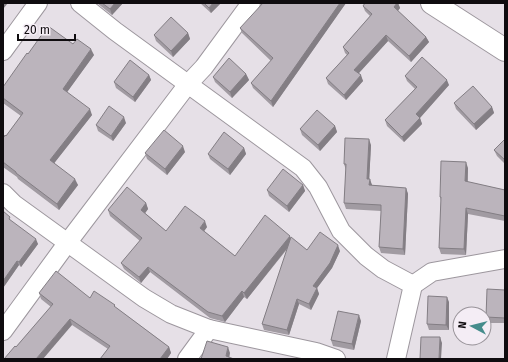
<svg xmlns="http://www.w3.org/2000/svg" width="508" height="362" font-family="'Fira Sans',sans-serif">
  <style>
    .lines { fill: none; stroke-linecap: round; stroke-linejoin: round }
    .minor-casing { stroke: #9d979e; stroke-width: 20 }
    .tertiary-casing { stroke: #9d979e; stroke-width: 24 }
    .minor { stroke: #fff; stroke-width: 18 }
    .tertiary { stroke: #fff; stroke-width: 22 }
    .wall { fill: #a19ba2 }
    .shaded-wall { fill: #837e84 }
    .building { fill: #bbb4bc; stroke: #837e84 }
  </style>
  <rect width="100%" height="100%" fill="#e6e0e7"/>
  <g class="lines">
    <defs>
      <g id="minor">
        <polyline points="80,3 115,31 303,168 318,187 341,231 366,256 383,269 413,285 396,359"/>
        <polyline points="3,51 38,3"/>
        <polyline points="3,193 14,204 144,298 171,314 209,329 316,352 336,359"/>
        <polyline points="413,285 432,272 505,259"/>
        <polyline points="3,331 68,242 188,84 204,67 251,3"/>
        <polyline points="187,359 209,329"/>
      </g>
      <polyline id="tertiary" points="432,3 505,50"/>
    </defs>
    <use href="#minor" class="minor-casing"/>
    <use href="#tertiary" class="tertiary-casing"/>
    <use href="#minor" class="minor"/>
    <use href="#tertiary" class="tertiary"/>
  </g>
  <g class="wall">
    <polygon points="97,3 123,3 112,15"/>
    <polygon points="200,3 221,3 211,13"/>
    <polygon points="346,3 273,107 253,88 251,83 271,61 242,33 240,28"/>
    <polygon points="365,3 398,3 400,8 398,11 426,37 429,42 411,62 388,41 359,73 363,81 346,100 328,84 326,78 347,55 345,53 343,47 370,16 365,11 363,6"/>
    <polygon points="188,33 190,39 173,57 156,41 154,35"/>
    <polygon points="73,44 94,55 67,92 92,115 54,163 78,185 59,210 18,179 17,177 3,167 3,136 6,136 21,116 3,103 3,87"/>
    <polygon points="246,74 249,80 232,98 215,82 213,77"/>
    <polygon points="149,75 151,80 135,102 116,88 114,82"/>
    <polygon points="405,76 449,85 420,118 422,124 404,142 387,126 385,120 415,89 407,81"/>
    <polygon points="454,103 492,107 494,113 476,130 456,109"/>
    <polygon points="126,123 113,141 98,131 96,125"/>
    <polygon points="335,126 337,132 320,151 302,135 300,129"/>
    <polygon points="505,139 505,164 497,156 494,150"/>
    <polygon points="371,145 369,179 372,185 406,188 408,194 405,255 381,253 379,247 381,214 381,211 346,209 344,203 346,170 344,164"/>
    <polygon points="244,148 246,154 230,175 210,159 208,154"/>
    <polygon points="185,152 167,175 147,159 145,153"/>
    <polygon points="468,168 468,182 505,190 505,221 468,214 466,255 441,254 439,248 441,201 440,197"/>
    <polygon points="303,185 305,191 289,212 269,196 267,190"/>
    <polygon points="146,203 148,209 145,213 166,231 207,227 204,231 235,256 291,238 307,250 340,251 332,268 317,288 319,294 311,310 299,304 289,335 264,330 262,324 288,248 247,299 244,297 225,322 210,318 150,272 141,283 124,269 121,263 140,241 110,216 108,210"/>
    <polygon points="3,211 12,222 38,244 21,267 19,265 3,288"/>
    <polygon points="505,290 505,323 488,323 486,317"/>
    <polygon points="39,293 90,298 115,305 115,307 169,347 171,353 167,359 100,359 108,349 72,325 16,347 51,307 41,299"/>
    <polygon points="449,302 449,330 429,330 427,324"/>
    <polygon points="361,321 354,350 333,346 331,340"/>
  </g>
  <g class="shaded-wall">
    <polygon points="3,3 8,3 3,9"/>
    <polygon points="115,3 123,3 112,15 110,9"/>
    <polygon points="213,3 221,3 211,13 209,8"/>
    <polygon points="340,3 346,3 273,107 271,101"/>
    <polygon points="397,3 398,3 400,8 396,13 394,7"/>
    <polygon points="188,33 190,39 173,57 171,51"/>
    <polygon points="386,35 388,41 357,75 354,70"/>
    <polygon points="426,37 429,42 411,62 409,56"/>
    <polygon points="91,49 94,55 65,95 63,89"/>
    <polygon points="246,74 249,80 232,98 230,92"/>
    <polygon points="149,75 151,80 135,102 133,97"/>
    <polygon points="361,75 363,81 346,100 344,95"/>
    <polygon points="447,80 449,85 418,120 416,114"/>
    <polygon points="492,107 494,113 476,130 474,124"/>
    <polygon points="90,109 92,115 52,166 50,160"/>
    <polygon points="124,117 126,123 113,141 111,136"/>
    <polygon points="420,118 422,124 404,142 402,137"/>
    <polygon points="335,126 337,132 320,151 318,145"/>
    <polygon points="369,139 371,145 369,184 367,179"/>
    <polygon points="183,146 185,152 167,175 165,169"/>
    <polygon points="244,148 246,154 230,175 228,169"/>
    <polygon points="466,162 468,168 467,187 465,181"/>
    <polygon points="75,179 78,185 59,210 57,204"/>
    <polygon points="370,179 372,185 371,191 369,185"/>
    <polygon points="303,185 305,191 289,212 287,206"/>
    <polygon points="406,188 408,194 405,255 403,249"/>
    <polygon points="146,203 148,209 143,216 141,210"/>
    <polygon points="466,208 468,214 466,255 464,249"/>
    <polygon points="205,221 207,227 202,234 200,228"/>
    <polygon points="290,236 292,242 247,299 244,293"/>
    <polygon points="36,239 38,244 21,267 19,262"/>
    <polygon points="338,245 340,251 332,268 317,288 319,294 311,310 309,304 313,286"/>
    <polygon points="17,261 19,265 3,288 3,281"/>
    <polygon points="148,267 150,272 141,283 139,277"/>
    <polygon points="242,291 244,297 225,322 222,316"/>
    <polygon points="447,297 449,302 449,330 446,325"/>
    <polygon points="297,299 299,304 289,335 287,330"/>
    <polygon points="359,315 361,321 354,350 352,344"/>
    <polygon points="70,319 72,325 43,359 36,359"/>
    <polygon points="440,337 442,343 441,359 439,359"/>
    <polygon points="169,347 171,353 167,359 160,359"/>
    <polygon points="228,347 230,353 229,359 226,356"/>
  </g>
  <g class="building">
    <polygon points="102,3 115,3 110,9"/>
    <polygon points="204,3 213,3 209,8"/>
    <polygon points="263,3 340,3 271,101 251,83 273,58 240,28"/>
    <polygon points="365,3 397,3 394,7 426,37 409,56 386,35 354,70 361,75 344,95 326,78 349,53 343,47 372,14 363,6"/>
    <polygon points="171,17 188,33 171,51 154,35"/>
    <polygon points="48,26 73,44 77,39 91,49 63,89 90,109 50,160 75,179 57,204 16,173 16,172 3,162 3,136 4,137 5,135 6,136 23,113 3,98 3,87 27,53 28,54"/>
    <polygon points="422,57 447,80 416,114 420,118 402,137 385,120 417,87 405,76"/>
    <polygon points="229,58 246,74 230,92 213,77"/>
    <polygon points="130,60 149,75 133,97 114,82"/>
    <polygon points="473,86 492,107 474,124 454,103"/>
    <polygon points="109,106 124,117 111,136 96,125"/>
    <polygon points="317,110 335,126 318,145 300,129"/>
    <polygon points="164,130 183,146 165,169 145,153"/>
    <polygon points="224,132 244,148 228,169 208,154"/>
    <polygon points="345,138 369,139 367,179 370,179 369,185 406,188 403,249 379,247 381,212 381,205 344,203 346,164 344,164"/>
    <polygon points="505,139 505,160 494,150"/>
    <polygon points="441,161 466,162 465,181 505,190 505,216 466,208 464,249 439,248 441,197 440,197"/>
    <polygon points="283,169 303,185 287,206 267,190"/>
    <polygon points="127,187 146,203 141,210 166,231 185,206 205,221 200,228 235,256 265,215 290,236 244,293 242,291 222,316 208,312 148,267 139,277 121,263 142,238 108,210"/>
    <polygon points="3,211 10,217 9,219 36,239 19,262 17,261 3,281"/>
    <polygon points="320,232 338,245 330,263 313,286 317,288 309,304 297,299 287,330 262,324 291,237 307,250"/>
    <polygon points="56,271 90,298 94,291 115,305 114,306 169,347 160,359 100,359 110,346 70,319 36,359 4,359 15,346 16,347 53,304 39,293"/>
    <polygon points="487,289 505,290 505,318 486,317"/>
    <polygon points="428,296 447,297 446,325 427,324"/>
    <polygon points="338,311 359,315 352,344 331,340"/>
    <polygon points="421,337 440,337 439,359 420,359"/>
    <polygon points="207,341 228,347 226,356 234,359 201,359"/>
  </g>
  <rect width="508" height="362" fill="none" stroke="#0f0c0f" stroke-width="8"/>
  <g transform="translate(472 326) rotate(277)"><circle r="19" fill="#f4edf5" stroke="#989399"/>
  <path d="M0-3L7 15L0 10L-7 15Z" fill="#458c8c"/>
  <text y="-6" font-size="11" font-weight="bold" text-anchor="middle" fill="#0f0c0f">N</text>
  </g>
  <path d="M18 34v6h57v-6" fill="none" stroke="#0f0c0f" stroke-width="2"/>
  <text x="24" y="34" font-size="12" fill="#0f0c0f" stroke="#f4edf5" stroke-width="3" paint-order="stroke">20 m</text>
</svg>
